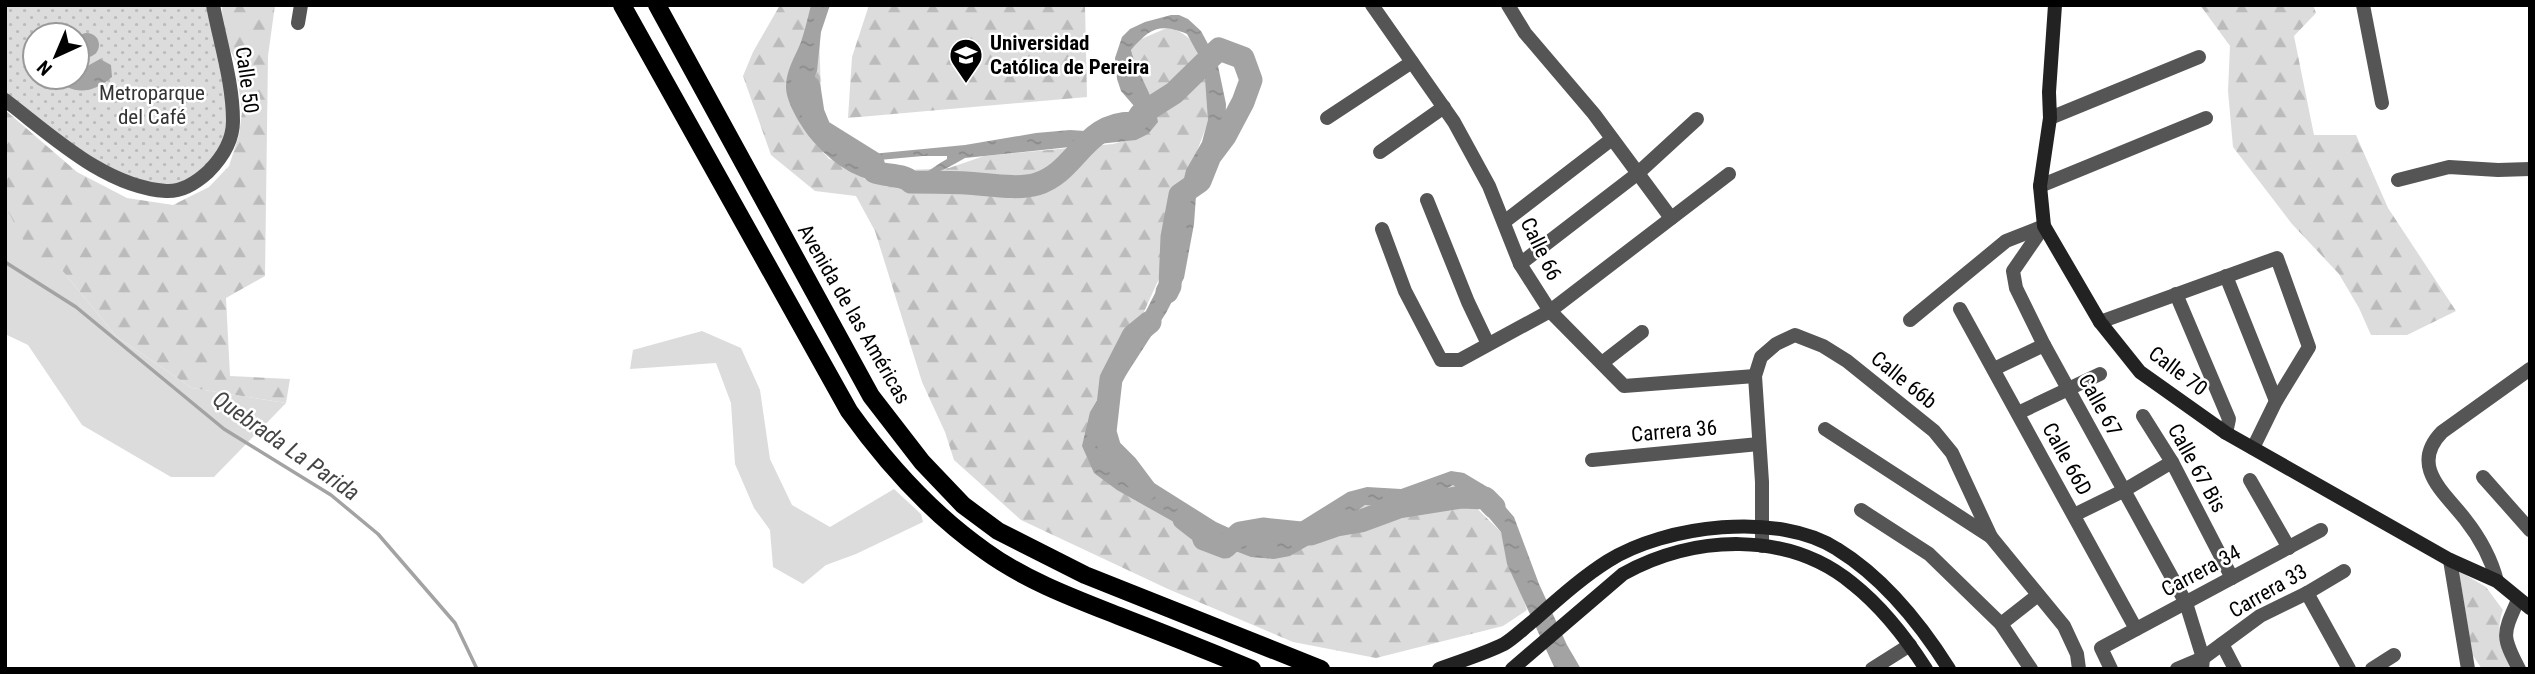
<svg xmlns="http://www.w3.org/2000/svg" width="2535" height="674" font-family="'Roboto Condensed',sans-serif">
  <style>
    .grass { fill: #dcdcdc }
    .forest { fill: url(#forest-firs) }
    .park { fill: url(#park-dots); fill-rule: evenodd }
    .water { fill: url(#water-ripples); fill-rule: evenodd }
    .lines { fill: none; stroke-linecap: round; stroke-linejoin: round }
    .stream { stroke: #a3a3a3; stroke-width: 3.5 }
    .river { stroke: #a3a3a3; stroke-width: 23 }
    .minor { stroke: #555; stroke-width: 14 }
    .tertiary { stroke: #555; stroke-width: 14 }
    .secondary { stroke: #222; stroke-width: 14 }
    .primary { stroke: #000; stroke-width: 18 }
    .labels { text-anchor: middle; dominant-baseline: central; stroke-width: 5; stroke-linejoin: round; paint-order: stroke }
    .poi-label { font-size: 21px; font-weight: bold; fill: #000; stroke: #fff; text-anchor: start }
    .street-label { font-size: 21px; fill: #000; stroke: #fff }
    .park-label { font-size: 21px; fill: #333; stroke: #fff }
    .water-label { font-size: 23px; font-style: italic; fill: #444; stroke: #fff }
  </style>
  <defs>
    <pattern id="forest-firs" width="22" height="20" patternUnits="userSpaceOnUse" patternTransform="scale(1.75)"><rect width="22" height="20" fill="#dcdcdc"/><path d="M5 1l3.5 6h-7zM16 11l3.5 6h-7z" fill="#bbb"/></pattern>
    <pattern id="park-dots" width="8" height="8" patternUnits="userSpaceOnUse" patternTransform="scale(1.75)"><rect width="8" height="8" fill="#dcdcdc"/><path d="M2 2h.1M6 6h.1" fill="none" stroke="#bbb" stroke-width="1.8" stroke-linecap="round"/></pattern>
    <pattern id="water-ripples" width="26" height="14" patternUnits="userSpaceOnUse" patternTransform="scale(1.75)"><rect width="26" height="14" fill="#a3a3a3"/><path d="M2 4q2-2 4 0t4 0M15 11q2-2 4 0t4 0" fill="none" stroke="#8b8b8b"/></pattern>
  </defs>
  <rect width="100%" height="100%" fill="#fff"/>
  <g class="grass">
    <polygon points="5,212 9,213 61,269 116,336 192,388 286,403 214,477 171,477 82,425 28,345 5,334"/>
    <polygon points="702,331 741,348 760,390 770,459 792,505 830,527 894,489 921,514 923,522 856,554 826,565 803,584 773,567 770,530 754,508 735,464 731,403 716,363 630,369 633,350"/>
  </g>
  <g class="forest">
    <polygon points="222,5 275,5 268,56 265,276 226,298 230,376 290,379 286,403 192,388 116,336 61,269 37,266 9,213 5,212 5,110 77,172 127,198 173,205 209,187 229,166 239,135 242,112 235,60 223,36"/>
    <path d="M780,5H818L823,152L829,159L875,172L949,168L984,156L1113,144L1148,134L1142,83L1131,50L1139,40L1169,27C1202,40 1194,51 1205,80C1208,86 1213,93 1217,99L1180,195L1172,250L1133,336L1090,412L1094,473L1290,556L1365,505L1453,485L1501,532L1527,610L1503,626L1376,658L1293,642L1168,589L1021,520L954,460L945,432L922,382L875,231L856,196L815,191L771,155L743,76L753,52Z"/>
    <polygon points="869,5 1085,5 1087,97 848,118 852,57"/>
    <polygon points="2200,5 2313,5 2316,13 2294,36 2314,135 2356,135 2388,208 2456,311 2407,335 2371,335 2359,308 2339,274 2292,224 2233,147 2228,91 2230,46"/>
    <path d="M2459,571L2486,587L2503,610C2495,632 2501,649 2511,669H2482L2472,654Z"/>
  </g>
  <path class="park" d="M5,5H213L231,94L228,144L193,185H135L5,100ZM35,35H77V77H35Z"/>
  <g class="water">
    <path d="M811,5H830L821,32L817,71L810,90L813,113L820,130L861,155L965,145L1036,133L1070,130L1100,132L1126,127L1135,123L1141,114L1121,91L1117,79L1115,58L1122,37L1130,29L1145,22L1171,15H1179L1188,19L1201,31L1217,61L1226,104L1225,136L1200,181L1196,196L1194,224L1184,278L1166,313L1117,389L1105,431L1110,449L1127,466L1216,522L1240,533L1268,536L1287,530L1348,492L1367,487L1401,489L1451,471L1464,473L1489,488L1514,517L1539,584L1567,645L1581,669H1555L1507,564L1501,532L1480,507L1453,485L1421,502L1399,507L1365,505L1316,541L1290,556L1274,559L1251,557L1204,539L1117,490L1094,473L1082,446L1090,412L1124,354L1171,262L1176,213L1186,170L1202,142L1208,120L1204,65L1187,34C1160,23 1150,28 1131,50C1138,75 1155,98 1158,122L1148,134L1136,140L965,158C907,193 858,193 812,140C802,128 786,103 786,87C786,70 795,57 801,42C805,30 808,17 811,5ZM923,156H947V159C939,163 931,170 923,174C908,181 880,179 871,166L879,160Z"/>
    <circle cx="87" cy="45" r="12"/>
    <path d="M100,59L111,65L112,77C92,94 73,96 54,77H77V68L82,69Z"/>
  </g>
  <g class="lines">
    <polyline class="stream" points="5,262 76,307 224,429 331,495 378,534 455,623 477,669"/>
    <g class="river">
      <path d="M809,87L813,113L820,130L873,163L875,172C886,176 903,174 911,182C930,182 948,182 966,183C986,184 1018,190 1037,184C1077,172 1084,121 1135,123L1141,114L1174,93L1219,49L1243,58L1251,80L1243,102L1225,136L1210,156L1200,181L1180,195L1172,237L1170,286L1167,292"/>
      <polyline points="1145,490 1127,466 1110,449 1105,432 1111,379 1133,336 1150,322"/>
      <polyline points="1184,519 1202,533 1204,539 1225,547 1240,533 1263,529 1311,534 1337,525 1361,521 1399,507 1462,497 1485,498 1494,507"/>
    </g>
    <g class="minor">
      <polyline points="1372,5 1454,122 1489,186 1520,264 1550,311 1624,386 1755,376"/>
      <polyline points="1508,5 1525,33 1594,114 1671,218"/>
      <polyline points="2363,5 2382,103"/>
      <polyline points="298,23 301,5"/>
      <polyline points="1327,118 1412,62"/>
      <polyline points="2050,118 2199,57"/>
      <polyline points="1380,152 1444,107"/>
      <polyline points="2398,180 2449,167 2498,170 2530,169"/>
      <polyline points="2040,186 2206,118"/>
      <polyline points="1427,200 1468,302 1488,344"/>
      <polyline points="1504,222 1612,139"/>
      <polyline points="2044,226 2013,271 2016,288 2044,345 2186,603 2203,658 2202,669"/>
      <polyline points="1382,229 1405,291 1441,360 1460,360 1550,311 1729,174"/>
      <polyline points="1520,264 1637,174 1697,119"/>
      <polyline points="2226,276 2276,401"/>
      <polyline points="2176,294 2229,419 2226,433"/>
      <polyline points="1960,309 2136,629"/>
      <polyline points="1910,320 2006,241 2044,226"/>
      <polyline points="2100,322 2277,258 2309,347 2276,401 2253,448"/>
      <polyline points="1602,363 1642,332"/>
      <polyline points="1994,369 2044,345"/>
      <polyline points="2018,413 2100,374"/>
      <polyline points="2143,416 2172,462 2232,578"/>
      <polyline points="1825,429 1991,537 2064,626 2077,654 2079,669"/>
      <polyline points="1592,460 1759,444"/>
      <polyline points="2483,477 2530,530"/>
      <polyline points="2250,480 2289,548"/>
      <polyline points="1861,510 1929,554 2001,624 2031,669"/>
      <polyline points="2074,515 2123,491 2172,462"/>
      <polyline points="1762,546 1762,482 1755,376 1761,357 1776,344 1795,335 1823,346 1847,361 1934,431 1952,453 1991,537"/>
      <polyline points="2450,560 2468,669"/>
      <polyline points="2307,593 2349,669"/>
      <path d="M2518,600C2503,634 2501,635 2519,669"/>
      <polyline points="2001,624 2038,595"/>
      <polyline points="2222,644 2235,669"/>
      <polyline points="1872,669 1910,645"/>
      <polyline points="2111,669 2101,648 2321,530"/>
      <polyline points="2177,669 2203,658 2260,616 2307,593 2344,571"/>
      <polyline points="2372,669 2394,655"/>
    </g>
    <g class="tertiary">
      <path d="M5,100C51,135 105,187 166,191C181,192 197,182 208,172C222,158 233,141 233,121C233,82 220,43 213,5"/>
      <path d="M2497,581C2491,558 2480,538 2465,519C2444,492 2409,466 2442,432L2530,369"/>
    </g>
    <g class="secondary">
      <polyline points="2055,5 2049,92 2050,118 2040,186 2044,226 2100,322 2140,372 2226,433 2450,560 2497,581 2530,608"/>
      <path d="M1439,669C1460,661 1484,654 1504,644C1514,638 1524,628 1533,621C1557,600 1581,578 1608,561C1665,525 1779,511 1837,549C1884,578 1920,623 1949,669"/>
      <path d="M1512,669L1623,574C1693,535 1788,530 1853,584C1882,607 1906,638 1926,669"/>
    </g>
    <g class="primary">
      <path d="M622,5L849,411C887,464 931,513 985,551C1025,580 1073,598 1119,616C1163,633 1208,651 1252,669"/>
      <polyline points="657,5 871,396 922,462 963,505 998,531 1085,575 1321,669"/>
    </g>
  </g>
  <defs>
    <symbol id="university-pin" viewBox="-11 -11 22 30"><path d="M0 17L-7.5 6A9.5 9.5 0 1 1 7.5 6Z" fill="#000" stroke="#fff"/><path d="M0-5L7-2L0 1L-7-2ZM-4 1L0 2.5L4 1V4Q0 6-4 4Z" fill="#fff"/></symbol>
  </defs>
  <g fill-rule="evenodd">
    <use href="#university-pin" x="947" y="36" width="38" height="52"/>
  </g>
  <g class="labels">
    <g class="poi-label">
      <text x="990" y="43">Universidad<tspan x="990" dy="24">Católica de Pereira</tspan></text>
    </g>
    <g class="street-label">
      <text transform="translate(247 80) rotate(82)">Calle 50</text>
      <text transform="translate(1541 249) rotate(64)">Calle 66</text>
      <text transform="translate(854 314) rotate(60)">Avenida de las Américas</text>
      <text transform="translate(2178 371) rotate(37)">Calle 70</text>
      <text transform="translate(1904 380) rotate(39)">Calle 66b</text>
      <text transform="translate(2100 405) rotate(61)">Calle 67</text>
      <text transform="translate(1674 431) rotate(-5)">Carrera 36</text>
      <text transform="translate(2067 459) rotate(61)">Calle 66D</text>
      <text transform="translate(2197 468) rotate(61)">Calle 67 Bis</text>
      <text transform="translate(2201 571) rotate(-28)">Carrera 34</text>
      <text transform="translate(2268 591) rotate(-30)">Carrera 33</text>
    </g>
    <g class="park-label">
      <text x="152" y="93">Metroparque<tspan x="152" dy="24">del Café</tspan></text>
    </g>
    <g class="water-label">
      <text transform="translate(286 446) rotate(35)">Quebrada La Parida</text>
    </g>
  </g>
  <rect width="2535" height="674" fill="none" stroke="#000000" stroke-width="14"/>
  <g transform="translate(56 56) rotate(224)"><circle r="33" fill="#ffffff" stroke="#999999" stroke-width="2"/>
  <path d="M0-5L12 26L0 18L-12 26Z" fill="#000000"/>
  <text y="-10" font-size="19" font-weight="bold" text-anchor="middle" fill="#000000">N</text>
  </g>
</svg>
